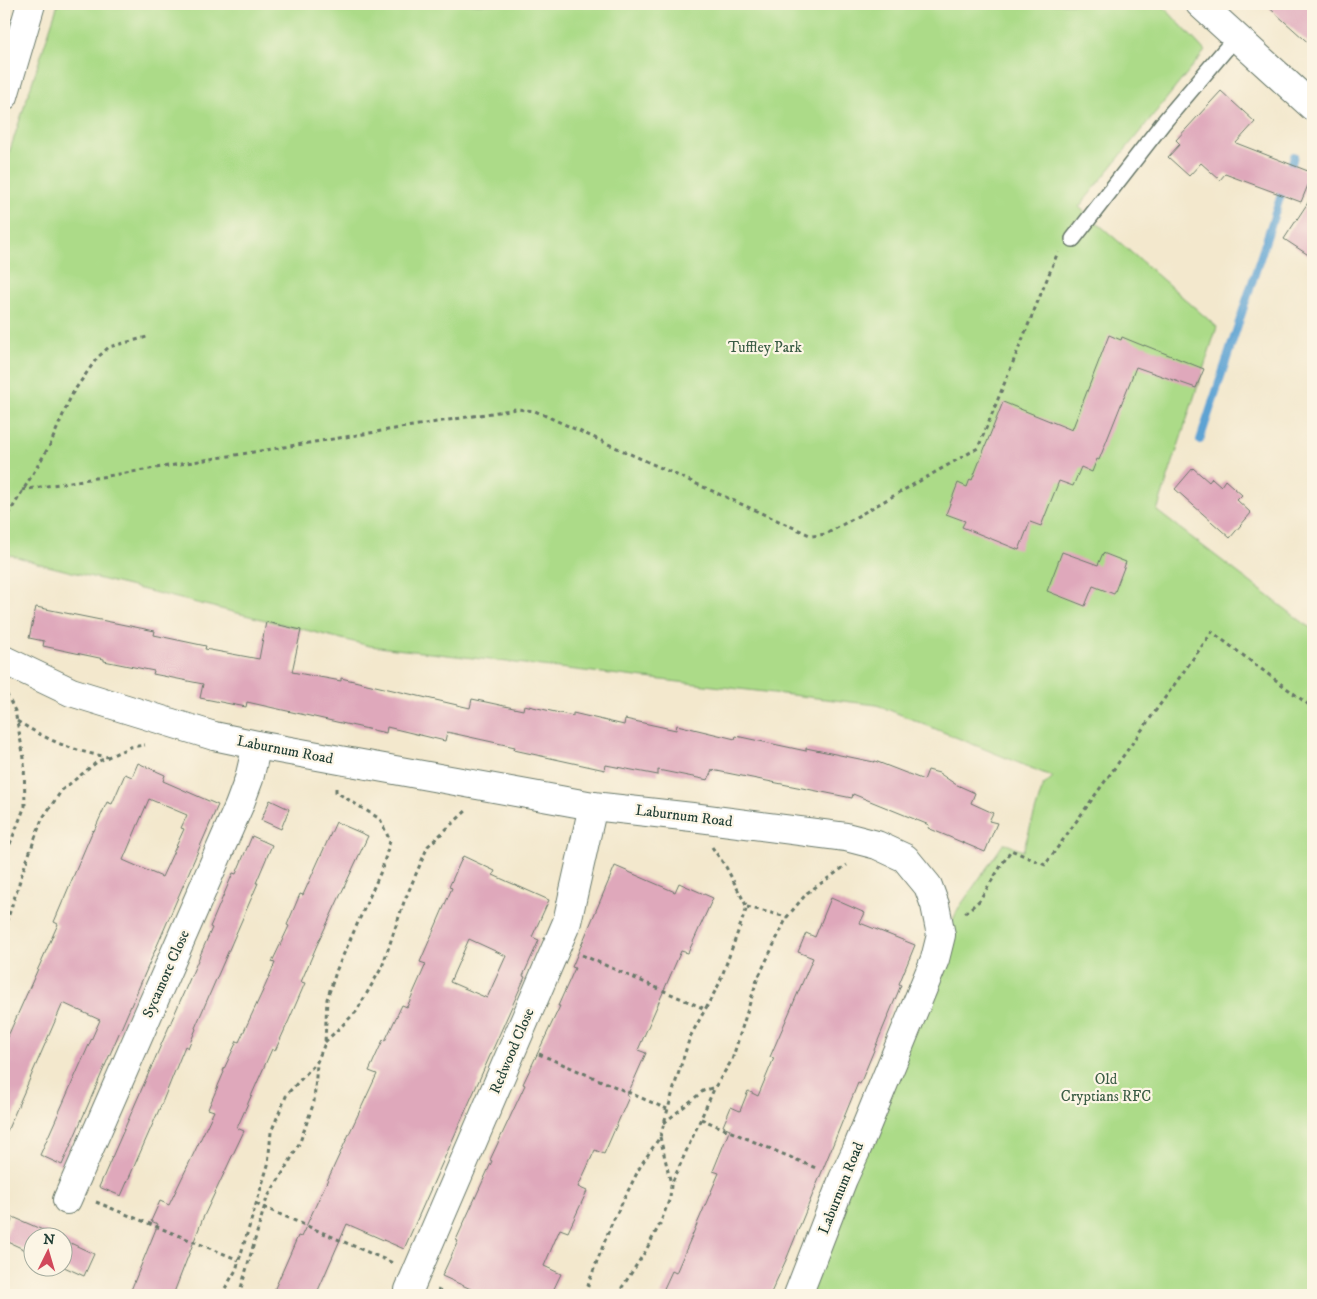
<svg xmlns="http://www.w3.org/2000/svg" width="1317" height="1299" font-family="'IM FELL DW Pica',serif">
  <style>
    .green { fill: #acdb88; stroke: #668c5e }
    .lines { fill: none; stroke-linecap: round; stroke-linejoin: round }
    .stream { stroke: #5da3d3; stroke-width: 8 }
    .building { fill: #dfa8bb; fill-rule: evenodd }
    .lane-casing { stroke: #69796a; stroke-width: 18 }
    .street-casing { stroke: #69796a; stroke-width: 30 }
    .path { stroke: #69796a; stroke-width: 3; stroke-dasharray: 4 4; stroke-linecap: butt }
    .lane { stroke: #fff; stroke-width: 15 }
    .street { stroke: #fff; stroke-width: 28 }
    .labels { text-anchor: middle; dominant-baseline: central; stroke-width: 4.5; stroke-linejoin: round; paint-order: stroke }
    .park-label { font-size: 15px; fill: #3b5d45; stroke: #fcf5e5 }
    .street-label { font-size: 15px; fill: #1f3d34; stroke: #fcf5e5 }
  </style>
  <rect width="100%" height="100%" fill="#fcf5e5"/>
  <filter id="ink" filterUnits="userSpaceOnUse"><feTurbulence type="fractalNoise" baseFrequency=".02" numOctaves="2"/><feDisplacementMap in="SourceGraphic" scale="10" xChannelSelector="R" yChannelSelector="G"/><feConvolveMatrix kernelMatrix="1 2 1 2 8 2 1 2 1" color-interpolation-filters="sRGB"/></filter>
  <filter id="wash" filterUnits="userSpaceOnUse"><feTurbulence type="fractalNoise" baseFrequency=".0096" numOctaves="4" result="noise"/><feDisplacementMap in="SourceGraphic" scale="20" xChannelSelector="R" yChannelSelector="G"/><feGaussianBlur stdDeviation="1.12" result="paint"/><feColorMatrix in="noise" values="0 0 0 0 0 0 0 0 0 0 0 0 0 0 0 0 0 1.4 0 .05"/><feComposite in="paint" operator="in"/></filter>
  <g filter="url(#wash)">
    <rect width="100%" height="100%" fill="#f3e8cd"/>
    <polygon class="green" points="58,4 1161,4 1205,51 1079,207 1217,327 1157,511 1313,630 1313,1295 798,1295 935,959 958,909 1004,843 1023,851 1043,786 1053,777 877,705 370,646 44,565 4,553 4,168"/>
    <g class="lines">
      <g class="stream">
        <polyline points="1289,173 1294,156"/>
        <polyline points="1200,440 1284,186"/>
      </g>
    </g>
    <g id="blocks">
      <g class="building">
        <polygon points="1265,4 1313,4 1313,47"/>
        <polygon points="1221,91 1255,122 1236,143 1313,173 1301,202 1225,174 1220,180 1201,163 1189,176 1168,157 1180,144 1176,140"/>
        <polygon points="1313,195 1313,258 1284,239"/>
        <polygon points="1109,335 1121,340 1122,337 1144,346 1144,345 1204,369 1196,388 1136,367 1099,460 1097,459 1092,472 1081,467 1073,486 1059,481 1041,526 1030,522 1019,550 962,527 965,521 946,514 958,483 967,487 970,479 972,480 1003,402 1072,430"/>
        <polygon points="1193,468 1209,482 1212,478 1221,486 1225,480 1242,495 1237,500 1251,513 1230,538 1175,489"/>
        <polygon points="1062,552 1098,565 1103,553 1126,562 1114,594 1093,586 1085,606 1047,591"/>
        <polygon points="36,607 155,631 154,635 206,646 205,649 259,659 266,622 301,630 292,672 341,681 341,678 470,708 472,699 523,710 524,705 573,716 573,713 624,725 625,719 676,730 677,725 735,739 736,736 806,751 806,748 874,762 875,761 924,780 928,770 939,773 955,784 975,793 971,803 993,813 989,821 997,823 985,852 928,828 929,825 853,794 852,798 712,770 708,780 658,770 658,775 606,765 605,770 514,750 515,747 447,732 445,741 387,727 386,733 247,702 246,707 200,698 203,684 153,674 154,671 104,661 104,659 43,646 44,641 29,638"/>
        <path d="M138,763L165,775L163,781L218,805L62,1165L40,1155L100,1020L63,1003L4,1138V1045L58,924L54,922L93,830L94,831L107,802L112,804L125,774L132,777ZM149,799L187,815L181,828L184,829L162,877L123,860Z"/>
        <polygon points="270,800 289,809 281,829 261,820"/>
        <polygon points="336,822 368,836 317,945 301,982 305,983 289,1020 275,1051 272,1049 237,1128 244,1131 203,1218 173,1295 129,1295 158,1224 151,1221 160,1201 169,1205 204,1132 214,1111 208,1109 224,1072 223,1071 237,1041 239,1042 266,984 275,963 272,962 289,926 287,925 300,894 303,895"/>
        <polygon points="252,836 272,845 256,883 258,883 195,1028 196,1029 188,1048 185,1046 162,1103 121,1196 99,1187 212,928 210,927 233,873 236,874"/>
        <path d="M463,856L495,871L493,875L549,900L532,937L539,940L523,976L525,977L404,1249L347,1224L316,1295H272L298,1236L301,1237L377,1074L369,1071L383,1040L385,1041L402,1005L407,1007L426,964L420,962L452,888L449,887ZM469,939L506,956L487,998L450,982Z"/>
        <polygon points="615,866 675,892 679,883 713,898 688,953 681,951 638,1050 646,1053 627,1096 629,1097 604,1154 595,1150 578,1187 587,1191 568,1232 560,1229 544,1266 561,1274 551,1295 484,1295 442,1276 458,1241 456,1240 492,1161 490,1160 525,1085 523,1084 560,1006 558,1006 575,968 572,967"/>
        <polygon points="831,898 865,913 860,923 915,945 899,984 901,985 860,1084 858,1083 786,1260 770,1295 661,1295 672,1271 676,1273 719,1173 713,1171 730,1129 723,1126 731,1107 740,1111 748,1091 758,1096 774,1058 770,1057 813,958 798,952 806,933 815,937"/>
        <polygon points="13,1217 52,1234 56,1236 32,1236 32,1253 4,1240"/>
        <polygon points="62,1239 94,1254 84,1276 62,1266"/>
      </g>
    </g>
  </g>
  <g filter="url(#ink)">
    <use href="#blocks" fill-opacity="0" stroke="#69796a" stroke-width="1"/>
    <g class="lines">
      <defs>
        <polyline id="lane" points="1073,239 1163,123 1236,37"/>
        <g id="street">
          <polyline points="1200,4 1313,107"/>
          <polyline points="4,96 31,4"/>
          <polyline points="4,660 71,692 214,736 257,745 593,806 692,817 846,837 877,845 905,858 928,886 935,905 941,935 935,959 856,1151 843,1179 798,1295"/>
          <polyline points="67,1200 239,806 249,779 257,745"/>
          <polyline points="409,1290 567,922 593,806"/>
        </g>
      </defs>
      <use href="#lane" class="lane-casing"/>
      <use href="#street" class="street-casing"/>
      <g class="path">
        <polyline points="22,490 516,409 535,411 812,536 826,534 978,448 1058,252"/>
        <polyline points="4,522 50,445 72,394 97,358 109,347 147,337"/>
        <path d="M17,721C48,740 71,751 108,757"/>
        <polyline points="4,859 25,806 24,758 15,711 5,691"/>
        <polyline points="747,907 787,917"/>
        <polyline points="965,913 979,901 1011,850 1045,865 1212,632 1313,708"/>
        <polyline points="4,930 24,868 42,819 62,790 97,762 130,747 145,745"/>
        <polyline points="582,955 705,1009"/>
        <polyline points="325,1042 356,1012 382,967 404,902 428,846 466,811"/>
        <polyline points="539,1054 667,1109"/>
        <polyline points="701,1119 818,1169"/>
        <polyline points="664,1123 703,1091 715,1087"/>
        <polyline points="660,1137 671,1184"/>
        <polyline points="96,1202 239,1260"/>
        <polyline points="256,1204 393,1263"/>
        <polyline points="437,1290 449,1295"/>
        <polyline points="221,1295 236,1270 268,1165 271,1132 287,1094 317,1062 325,1043 327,999 337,969 382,869 390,841 380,819 336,792 336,787"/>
        <polyline points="239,1295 267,1198 286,1168 300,1142 314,1102 317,1064"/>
        <polyline points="586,1295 589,1282 611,1225 641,1165 660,1137 676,1081 690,1037 719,984 747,907 726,867 712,847"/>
        <polyline points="617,1295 645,1252 660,1224 670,1198 671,1185 715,1087 732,1060 757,980 787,917 807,893 847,865"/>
      </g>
      <use href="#lane" class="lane"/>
      <use href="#street" class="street"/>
    </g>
  </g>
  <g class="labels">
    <g class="park-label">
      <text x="765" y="347">Tuffley Park</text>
      <text x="1106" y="1079">Old<tspan x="1106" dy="17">Cryptians RFC</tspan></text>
    </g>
    <g class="street-label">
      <text transform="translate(285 750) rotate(11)">Laburnum Road</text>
      <text transform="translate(684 816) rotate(7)">Laburnum Road</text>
      <text transform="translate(166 974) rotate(-66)">Sycamore Close</text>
      <text transform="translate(512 1051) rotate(-67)">Redwood Close</text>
      <text transform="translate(841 1188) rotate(-68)">Laburnum Road</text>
    </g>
  </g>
  <rect width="1317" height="1299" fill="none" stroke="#fcf5e5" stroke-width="20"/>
  <g transform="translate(48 1252) rotate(5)"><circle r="24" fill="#fcf5e5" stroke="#a4ab9e"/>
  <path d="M0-4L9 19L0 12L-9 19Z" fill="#d1495b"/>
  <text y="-8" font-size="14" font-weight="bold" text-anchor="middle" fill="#1f3d34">N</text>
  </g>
</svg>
